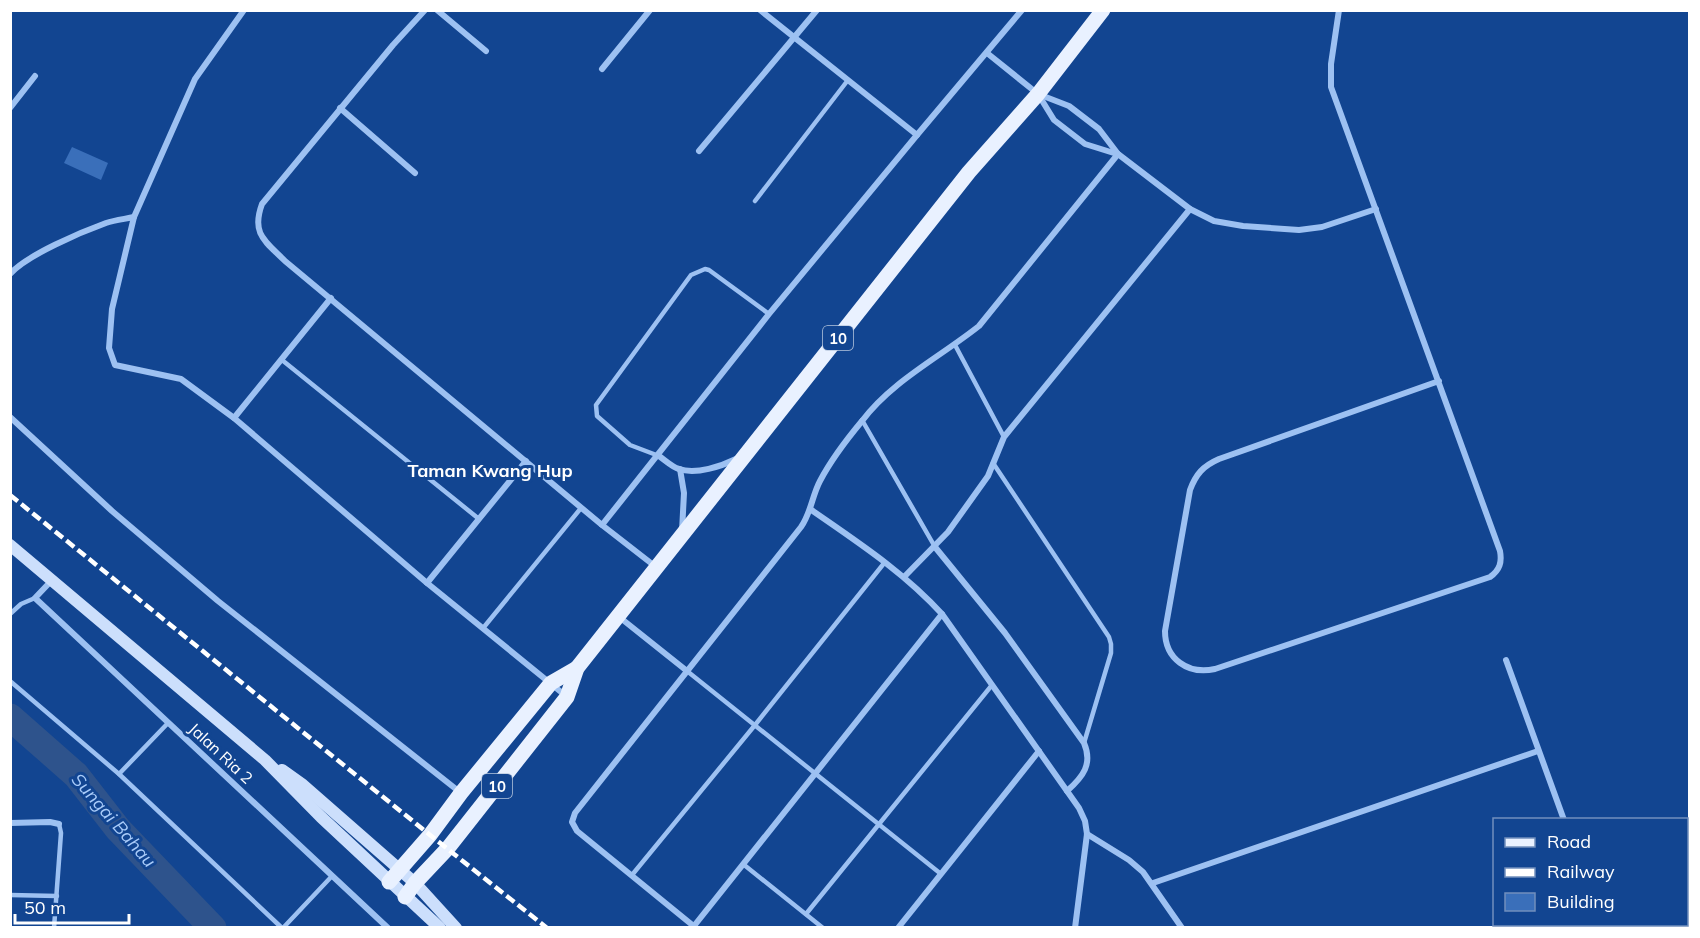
<svg xmlns="http://www.w3.org/2000/svg" width="1700" height="938" font-family="Mulish,sans-serif">
  <style>
    .lines { fill: none; stroke-linecap: round; stroke-linejoin: round }
    .river { stroke: #2e538c; stroke-width: 27 }
    .building { fill: #3a6fba }
    .service { stroke: #9dc1f2; stroke-width: 4.5 }
    .minor { stroke: #9dc1f2; stroke-width: 6 }
    .secondary { stroke: #ccdffc; stroke-width: 12 }
    .primary { stroke: #e9f1ff; stroke-width: 15 }
    .rail { stroke: #fff; stroke-width: 4.5; stroke-dasharray: 10 4.5; stroke-linecap: butt }
    .labels { text-anchor: middle; dominant-baseline: central; stroke-width: 6; stroke-linejoin: round; paint-order: stroke }
    .shield { fill: #124591; stroke: #b8c7de; stroke-width: 1.5 }
    .shield-label { font-size: 15px; font-weight: bold; fill: #fff }
    .street-label { font-size: 16px; fill: #fff; stroke: #124591 }
    .neighbourhood-label { font-size: 18px; font-weight: bold; fill: #fff; stroke: #124591 }
    .water-label { font-size: 18px; font-style: italic; fill: #a9cbf9; stroke: #124591 }
  </style>
  <rect width="100%" height="100%" fill="#124591"/>
  <g class="lines">
    <polyline class="river" points="10,717 76,775 118,829 213,928"/>
  </g>
  <polygon class="building" points="72,147 108,163 101,180 64,163"/>
  <g class="lines">
    <g class="service">
      <polyline points="755,201 848,80"/>
      <polyline points="955,345 1004,437"/>
      <polyline points="282,360 479,519"/>
      <polyline points="862,420 935,547"/>
      <polyline points="659,456 630,445 597,416 596,405 691,275 705,269 709,270 769,314"/>
      <polyline points="993,463 1109,637 1111,644 1111,653 1084,743"/>
      <polyline points="10,614 21,604 35,598"/>
      <polyline points="484,627 581,508"/>
      <polyline points="687,671 941,874"/>
      <polyline points="10,681 119,774 282,928"/>
      <polyline points="119,774 168,723"/>
      <polyline points="743,864 823,928"/>
      <polyline points="632,875 755,725 885,562"/>
      <polyline points="10,895 57,896"/>
      <polyline points="806,914 992,685"/>
      <polyline points="54,928 61,833 59,824"/>
      <polyline points="283,928 332,876"/>
    </g>
    <g class="minor">
      <polyline points="244,10 195,79 134,217 112,309 109,348 115,365 181,379 234,418 427,583 566,696"/>
      <path d="M425,10L393,45L262,204C251,234 265,241 285,261L602,525L656,567"/>
      <polyline points="437,10 486,51"/>
      <polyline points="760,10 917,135 1022,10"/>
      <path d="M1339,10L1331,64V87L1500,551C1502,562 1500,570 1490,577L1215,669C1188,675 1165,659 1165,631L1190,490C1196,474 1203,466 1219,459L1439,381"/>
      <polyline points="987,53 1038,94 1069,106 1099,129 1118,154 1190,209 1214,221 1243,226 1299,230 1322,227 1376,209"/>
      <polyline points="602,69 650,10"/>
      <polyline points="1038,94 1054,120 1085,144 1117,154"/>
      <polyline points="10,108 35,76"/>
      <polyline points="340,108 415,173"/>
      <polyline points="699,151 817,10"/>
      <path d="M10,274C27,255 81,232 106,223C115,220 125,219 134,217"/>
      <polyline points="10,417 112,511 218,601 461,793"/>
      <polyline points="234,418 331,298"/>
      <path d="M659,456C665,460 672,467 679,469C696,475 722,466 736,459"/>
      <polyline points="680,469 684,493 682,531"/>
      <path d="M810,509C856,541 904,572 942,614L1079,808L1085,821L1087,834L1075,928"/>
      <polyline points="602,525 769,314 917,135"/>
      <path d="M935,547L1005,633L1084,743C1093,764 1083,777 1067,791"/>
      <polyline points="904,577 948,532 988,476 1004,437 1190,209"/>
      <polyline points="53,579 35,598 388,928"/>
      <polyline points="427,583 526,461"/>
      <polyline points="618,616 687,671"/>
      <polyline points="1506,660 1564,820"/>
      <polyline points="10,823 50,822 59,824"/>
      <polyline points="1087,834 1129,860 1143,872 1182,928"/>
      <polyline points="1153,883 1538,751"/>
      <polyline points="1603,924 1604,928"/>
      <polyline points="694,926 942,614"/>
      <path d="M696,928L577,831L572,822L575,813L801,527C811,513 812,496 820,481C831,460 847,439 862,421C892,381 940,357 979,326L1118,154"/>
      <polyline points="898,928 1039,751"/>
    </g>
    <g class="secondary">
      <polyline points="10,545 265,760 321,817 440,928"/>
      <polyline points="282,770 303,785 415,883 456,928"/>
    </g>
    <g class="primary">
      <polyline points="389,882 430,835 461,793 551,683 577,668"/>
      <polyline points="405,897 415,883 448,848 567,697 577,668 969,172 1038,94 1103,10"/>
    </g>
    <polyline class="rail" points="10,495 430,835 547,928"/>
  </g>
  <g class="labels">
    <g class="shield">
      <rect x="823" y="326" width="30" height="24" rx="4.5"/>
      <rect x="482" y="774" width="30" height="24" rx="4.5"/>
    </g>
    <g class="shield-label">
      <text x="838" y="338">10</text>
      <text x="497" y="786">10</text>
    </g>
    <g class="street-label">
      <text transform="translate(221 753) rotate(43)">Jalan Ria 2</text>
    </g>
    <g class="neighbourhood-label">
      <text x="490" y="470">Taman Kwang Hup</text>
    </g>
    <g class="water-label">
      <text transform="translate(114 820) rotate(49)">Sungai Bahau</text>
    </g>
  </g>
  <rect width="1700" height="938" fill="none" stroke="#ffffff" stroke-width="24"/>
  <rect x="1493" y="818" width="195" height="108" fill="#124591" stroke="#718fbd" stroke-width="1.5"/>
  <rect x="1505" y="838" width="30" height="9" fill="#e9f1ff" stroke="#718fbd" stroke-width="1.5"/>
  <text x="1547" y="848" font-size="18" fill="#ffffff">Road</text>
  <rect x="1505" y="868" width="30" height="9" fill="#ffffff" stroke="#718fbd" stroke-width="1.5"/>
  <text x="1547" y="878" font-size="18" fill="#ffffff">Railway</text>
  <rect x="1505" y="893" width="30" height="18" fill="#3a6fba" stroke="#718fbd" stroke-width="1.5"/>
  <text x="1547" y="908" font-size="18" fill="#ffffff">Building</text>
  <path d="M15 914v9h114v-9" fill="none" stroke="#ffffff" stroke-width="3"/>
  <text x="24" y="914" font-size="18" fill="#ffffff" stroke="#124591" stroke-width="4.5" paint-order="stroke">50 m</text>
</svg>
